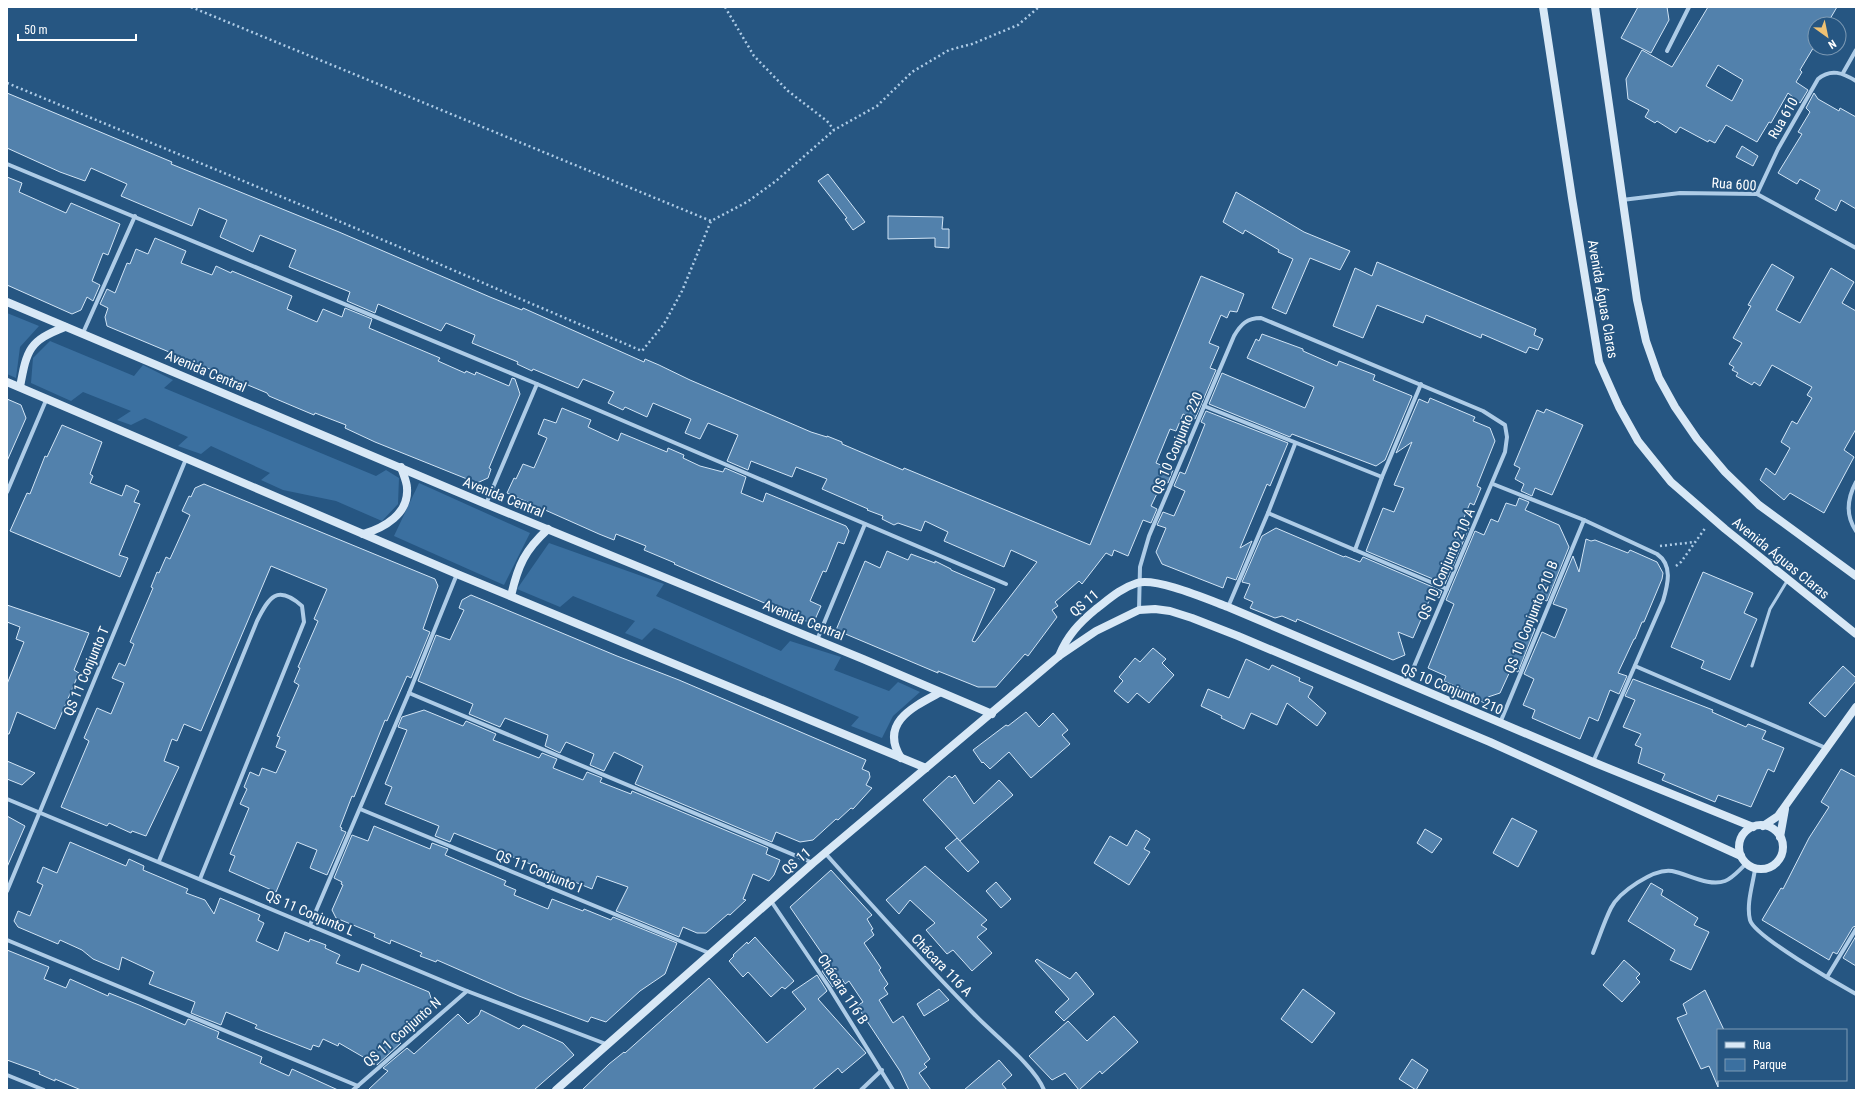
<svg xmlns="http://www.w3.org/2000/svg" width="1863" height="1097" font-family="'Roboto Condensed',sans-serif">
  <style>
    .green { fill: #3b70a0 }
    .building { fill: #5281ac; stroke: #d2e5f6; fill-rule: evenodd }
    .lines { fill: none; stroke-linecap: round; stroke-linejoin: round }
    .path { stroke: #aecce7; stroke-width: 2.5; stroke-dasharray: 2 3; stroke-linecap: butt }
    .lane { stroke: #aecce7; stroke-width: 3 }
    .street { stroke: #aecce7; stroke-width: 4 }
    .secondary { stroke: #d8e8f6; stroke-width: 8 }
    .labels { text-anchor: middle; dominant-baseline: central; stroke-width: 4; stroke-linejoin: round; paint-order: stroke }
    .street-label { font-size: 14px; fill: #fff; stroke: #265682 }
  </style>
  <rect width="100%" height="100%" fill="#265682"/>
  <g class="green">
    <polygon points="7,313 39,326 20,347 16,378 7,374"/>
    <polygon points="50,341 134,376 143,365 173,380 164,388 376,476 386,470 399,478 398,504 382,521 336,501 283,490 261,480 270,473 211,446 201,454 178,446 188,437 145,418 131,425 117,420 131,411 83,392 71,401 31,383 33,358"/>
    <polygon points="419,483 530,533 504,585 394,536"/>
    <polygon points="549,543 664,584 656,596 781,651 790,641 841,657 834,670 889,691 898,682 920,692 893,716 882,738 851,726 859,717 654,628 642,640 625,633 635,621 573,596 560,607 517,589"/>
  </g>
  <g class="building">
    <polygon points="1638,7 1667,7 1669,20 1651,53 1621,38"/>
    <path d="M1708,7H1837L1827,24H1815V45L1800,70L1802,72L1796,82L1808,90L1800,103L1788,93L1771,123L1769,122L1757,142L1726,125L1715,143L1709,140L1708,142L1680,127L1676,133L1657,121L1655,123L1645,117L1649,110L1628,99L1626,79L1642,50L1672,67ZM1718,65L1743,80L1732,101L1706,86Z"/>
    <polygon points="7,93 172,162 171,164 339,232 490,297 522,310 523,308 644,362 645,359 659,365 690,380 811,432 827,437 827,436 842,442 842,444 903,470 904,468 1090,545 1201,276 1244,294 1237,312 1230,311 1227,318 1221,315 1209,343 1219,347 1210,368 1216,370 1195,419 1183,414 1176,431 1170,429 1156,463 1173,470 1168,483 1163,481 1151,506 1157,509 1151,523 1143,520 1128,556 1114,550 1112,556 1106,553 1082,584 1079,581 1055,602 1058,606 1052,610 1057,617 1028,656 1025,654 996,687 978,687 938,671 938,673 836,630 865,561 880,568 887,551 908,560 911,554 935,563 935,561 951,569 951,570 995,589 972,641 975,642 1037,562 1011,550 1004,567 944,541 948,532 925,521 921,531 898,523 894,525 882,519 883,516 867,510 868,509 822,489 827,479 796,467 792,477 751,461 748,470 727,461 738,435 708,423 700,439 685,433 691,419 653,403 647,417 625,407 623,410 608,403 614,392 583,379 578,388 533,369 532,371 517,364 518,362 472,343 475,335 446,323 441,331 378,304 375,313 347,301 350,292 289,267 296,250 260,235 253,252 220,237 227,220 210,213 199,208 192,226 121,196 127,184 91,168 85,181 60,172 7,148"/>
    <polygon points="1814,93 1818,99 1839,111 1840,108 1856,117 1856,209 1841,200 1836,211 1815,199 1820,190 1800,179 1797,184 1778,173 1802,134 1798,132 1810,112 1806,108"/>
    <polygon points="1742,146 1758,156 1753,166 1736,157"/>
    <polygon points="828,174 865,222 853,230 845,219 847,218 818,181"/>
    <polygon points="7,177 22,183 19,192 66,213 71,203 120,224 108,255 103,253 92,281 100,285 93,301 87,297 81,310 72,314 7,285"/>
    <polygon points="1236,192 1304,232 1350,251 1340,270 1310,258 1286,314 1272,308 1293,259 1278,252 1279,250 1245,230 1243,234 1223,222"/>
    <polygon points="888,216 943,217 942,229 949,229 949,248 935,247 935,238 888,239"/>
    <polygon points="155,238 186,251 181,263 212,275 216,266 231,273 232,271 292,296 287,309 317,322 323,309 342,317 345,308 372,319 369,328 440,358 438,361 465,373 466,371 475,375 476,372 509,386 512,378 515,379 520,394 489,468 491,469 488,478 477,483 375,442 345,428 346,425 315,413 314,415 269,396 267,393 107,326 105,317 108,308 100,304 107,289 115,293 127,263 130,264 136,249 148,254"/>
    <polygon points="1377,262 1536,329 1534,335 1543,339 1538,350 1529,347 1526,353 1482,334 1481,338 1426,315 1423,323 1377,305 1363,338 1333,326 1355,268 1372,276"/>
    <polygon points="1772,264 1794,277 1776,310 1800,323 1831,268 1854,282 1842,303 1856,311 1856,429 1844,450 1854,457 1824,513 1790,493 1784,500 1760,480 1766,468 1775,475 1790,448 1781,442 1792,421 1797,424 1812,398 1807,395 1812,387 1772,365 1760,386 1754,382 1752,385 1736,376 1738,373 1732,370 1734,367 1729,364 1742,343 1733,338 1751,306 1748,305"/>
    <polygon points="1262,334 1303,349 1303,351 1337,366 1339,361 1375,375 1373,380 1412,396 1385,460 1376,466 1292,434 1290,437 1209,404 1222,373 1305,408 1314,387 1247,358 1256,339 1259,341"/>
    <polygon points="1430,398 1475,417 1473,421 1490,428 1495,441 1477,486 1481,488 1474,505 1470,503 1461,525 1469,528 1445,584 1366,551 1383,508 1394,512 1404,488 1394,485 1412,442 1396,453 1419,399 1428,403"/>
    <polygon points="7,399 21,405 26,418 7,461"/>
    <polygon points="562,408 591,420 588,427 618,441 621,433 667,452 668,448 684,455 683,458 700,466 723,472 725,468 746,477 741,493 763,502 766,493 846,526 849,531 844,544 838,542 826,572 823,571 810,601 821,606 813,624 674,564 675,563 644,550 646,546 616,534 614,540 599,534 507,493 514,478 516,479 523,464 534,468 547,438 538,434 544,419 556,423"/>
    <polygon points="1546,409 1583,425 1552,495 1535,488 1532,496 1521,491 1524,484 1515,479 1520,468 1514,465 1537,410 1544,413"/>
    <polygon points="1206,411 1288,443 1270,486 1267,484 1240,548 1252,541 1236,580 1227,577 1223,588 1162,564 1156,552 1166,528 1157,525 1163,512 1174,516 1185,491 1174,486 1180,472 1185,474 1205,424 1201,422"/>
    <polygon points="62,425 102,442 90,474 93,476 90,483 122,496 126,485 139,491 134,502 140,504 119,555 128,558 120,577 10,531 27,493 30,494 45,456 47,457"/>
    <polygon points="204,484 435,579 438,586 423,629 430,632 411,678 407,676 387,721 385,720 354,797 352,796 340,827 342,828 341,830 346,832 327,875 310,868 317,850 297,842 276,892 229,871 235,856 230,854 249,808 240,804 247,789 244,787 250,772 259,776 262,768 276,773 286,751 276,747 280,737 277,736 299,685 294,682 300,668 298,667 318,621 314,619 327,589 271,566 201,731 184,724 177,741 172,739 164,761 179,767 146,836 132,831 131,833 109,823 107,826 61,807 89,741 84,738 97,708 111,714 124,683 112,678 119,663 125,666 134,644 130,642 153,588 151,587 157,572 159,573 166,557 170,559 190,515 182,511 189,496 191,497 195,488"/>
    <polygon points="1519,498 1529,502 1525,510 1559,525 1569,547 1547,601 1544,600 1531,627 1535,629 1518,672 1511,669 1500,693 1488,697 1485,703 1467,696 1469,692 1444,681 1446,676 1428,668 1454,604 1446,600 1475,531 1484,535 1491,519 1498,522 1506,503 1516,506"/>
    <polygon points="1276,528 1344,557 1345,556 1360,562 1363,557 1442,591 1439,598 1432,594 1413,638 1398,632 1405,655 1393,660 1297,619 1296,622 1282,616 1275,618 1250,608 1253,602 1244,598 1250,584 1242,582 1262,536"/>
    <polygon points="1586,539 1591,541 1595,540 1628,553 1630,550 1657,562 1663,573 1662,579 1644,622 1642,622 1635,639 1634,639 1618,673 1627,676 1619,694 1610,690 1598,721 1589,717 1580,739 1532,718 1535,710 1523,705 1534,679 1524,674 1542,632 1555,638 1567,609 1553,604 1573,556 1579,572"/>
    <polygon points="1703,572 1753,593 1744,613 1757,619 1730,680 1701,668 1704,661 1671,647"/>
    <polygon points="471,595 617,656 679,680 866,760 862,769 869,772 870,777 866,785 872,788 853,809 851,808 838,820 836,819 813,840 800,842 776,832 772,842 635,784 643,766 614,752 604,771 590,765 594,754 566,742 560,753 545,746 548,735 505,718 500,727 469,714 473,704 418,681 436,635 450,640 464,610 459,608 462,600"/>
    <polygon points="7,605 89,633 74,670 79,673 55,729 17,712 9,734 7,734 7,684 24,642 16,639 20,627 7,622"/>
    <polygon points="1153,648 1166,659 1162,663 1174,675 1149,703 1137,693 1128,703 1114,691 1123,681 1119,677 1135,658 1140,662"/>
    <polygon points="1246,659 1269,670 1272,665 1300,678 1299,681 1313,687 1308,697 1326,713 1317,726 1287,703 1277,725 1251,713 1244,729 1221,718 1222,716 1201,706 1208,689 1229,698"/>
    <polygon points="1843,666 1856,678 1856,681 1825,717 1809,703"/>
    <polygon points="1633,679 1713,710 1712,712 1746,727 1748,724 1766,731 1762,739 1784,748 1774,772 1768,769 1751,807 1718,795 1715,802 1662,780 1665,774 1638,763 1642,748 1635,745 1641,734 1623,727 1635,700 1625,696"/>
    <polygon points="424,710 463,726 466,721 496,734 493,740 524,752 539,758 542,753 557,759 553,768 583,780 587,772 602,778 600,782 631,794 632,791 768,848 766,854 780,860 774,875 769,881 753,874 743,899 746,900 730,915 728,914 706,933 697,933 683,927 679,937 616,911 628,887 597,876 592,889 454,833 450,842 435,836 439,826 385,804 392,787 385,784 407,730 398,727 402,717"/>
    <polygon points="1026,712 1039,727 1053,713 1068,730 1062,735 1070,744 1031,778 1009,752 990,769 983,762 982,763 973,750 1006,725 1008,726"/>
    <polygon points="7,761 35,773 22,785 7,779"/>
    <polygon points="1841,769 1856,777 1856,926 1853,927 1837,954 1833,952 1829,960 1762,920 1781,888 1783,889 1809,838 1829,807 1821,802"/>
    <polygon points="955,775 974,804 999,780 1013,795 960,841 923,800 949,776 952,778"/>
    <polygon points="7,816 25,826 7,867"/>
    <polygon points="1512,818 1537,831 1518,867 1493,853"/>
    <polygon points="374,826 430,849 432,843 448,849 445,855 506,881 504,885 516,890 514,895 548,909 552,899 583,911 584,909 611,920 613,917 677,943 665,974 640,991 606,1022 591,1017 588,1022 519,996 437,960 436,962 420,956 422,953 391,940 390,944 374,937 375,934 336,918 332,910 343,885 341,884 342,882 334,878 352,835 368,841"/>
    <polygon points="1425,829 1442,839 1432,853 1417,843"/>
    <polygon points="1136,830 1150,839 1144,849 1150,852 1129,885 1094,863 1110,836 1127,846"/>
    <polygon points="957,838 979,862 968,872 945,848"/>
    <polygon points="70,842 126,866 129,859 144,866 143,870 188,889 186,893 205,900 214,914 220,898 260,915 258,920 264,923 256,941 278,951 285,932 309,942 310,939 326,945 325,948 340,955 336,963 359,972 362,964 429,992 433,1004 395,1038 401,1043 377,1065 339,1043 338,1046 323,1039 319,1047 313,1045 311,1050 255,1028 257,1025 226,1012 221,1025 191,1013 195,1002 149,984 154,972 122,957 119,970 93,959 82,950 60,940 58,944 18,927 14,921 18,911 30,916 43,885 37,882 43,867 57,873"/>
    <polygon points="925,866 987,920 981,925 987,929 977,937 992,953 972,971 953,950 947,954 926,930 935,923 910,900 899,914 886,900"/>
    <polygon points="831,870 872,915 867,919 873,929 871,930 874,935 864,943 881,968 879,970 888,984 884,988 888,994 879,1000 893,1023 903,1016 930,1059 924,1064 927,1067 919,1073 931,1090 909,1090 900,1071 857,1006 863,1002 849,981 845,984 842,979 833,987 822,971 830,965 790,907"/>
    <polygon points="996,882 1011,899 1001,908 986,891"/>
    <polygon points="1651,883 1663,890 1661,895 1698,918 1694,925 1709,932 1691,970 1670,960 1675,950 1628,921"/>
    <polygon points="1856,936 1856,966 1843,958"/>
    <polygon points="755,937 794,981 785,989 782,987 771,997 748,972 743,977 729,961 734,956 733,955 747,942 748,944"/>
    <polygon points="7,950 49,967 44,979 66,988 70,979 108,996 109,993 139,1005 185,1025 188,1019 219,1032 217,1038 262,1057 260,1063 289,1076 292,1069 338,1090 81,1090 55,1079 55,1081 39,1074 40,1072 7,1060"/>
    <polygon points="1037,959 1070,979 1076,972 1094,994 1064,1021 1055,1012 1069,999 1035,961"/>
    <polygon points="1624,960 1640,974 1636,978 1640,982 1622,1002 1603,985"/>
    <polygon points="817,975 827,991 818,999 866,1053 842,1073 838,1068 812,1090 582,1090 609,1064 624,1052 625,1053 709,978 767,1043 806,1009 792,992"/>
    <polygon points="939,989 949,1000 924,1016 917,1004"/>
    <polygon points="1303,989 1335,1013 1312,1043 1281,1019"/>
    <polygon points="1705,990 1724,1030 1718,1030 1718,1087 1709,1066 1701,1069 1677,1018 1687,1014 1683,1004"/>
    <polygon points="481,1010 519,1029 523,1025 563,1043 574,1055 534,1090 368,1090 388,1071 383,1068 407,1048 414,1054 458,1014 468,1024 479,1015"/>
    <polygon points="1114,1016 1138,1042 1102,1074 1100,1071 1079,1090 1065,1073 1052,1080 1029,1056 1068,1021 1087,1041"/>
    <polygon points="1412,1059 1428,1070 1416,1090 1399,1079"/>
    <polygon points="999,1060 1012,1075 1002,1084 1007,1090 964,1090"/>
  </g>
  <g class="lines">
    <g class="path">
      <polyline points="191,7 711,221 747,202 776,181 834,130"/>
      <polyline points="725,7 754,56 788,91 827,121 834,130 877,106 912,72 949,50 972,44 1018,25 1039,7"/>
      <polyline points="7,83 306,207 642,351 664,324 682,291 711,221"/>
      <polyline points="1660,546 1695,542"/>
      <polyline points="1676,566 1681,562 1706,527"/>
    </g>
    <polyline class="lane" points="1752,666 1770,609 1787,581"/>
    <g class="street">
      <polyline points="1667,51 1689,7"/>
      <polyline points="1843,73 1856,50"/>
      <polyline points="7,164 537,384 1006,584"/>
      <path d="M1757,194L1778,149L1818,79C1831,68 1843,73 1856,81"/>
      <polyline points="1622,200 1680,193 1757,194 1856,248"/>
      <polyline points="83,333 135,216"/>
      <polyline points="1204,406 1382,477 1421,384"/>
      <path d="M1856,482C1847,499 1845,515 1856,531"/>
      <path d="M1493,484L1584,520L1657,554C1673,565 1668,584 1663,601L1593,762"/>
      <polyline points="7,492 47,398"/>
      <polyline points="486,504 537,384"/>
      <polyline points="1268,513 1295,444"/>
      <polyline points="1355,550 1382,477"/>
      <polyline points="1228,607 1268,513 1447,589"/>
      <path d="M1139,610L1140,567L1149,536L1234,336C1241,324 1247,318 1261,318L1483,411L1505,425L1507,437L1505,452L1407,683"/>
      <polyline points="817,640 865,524"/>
      <polyline points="1635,666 1826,748"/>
      <polyline points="409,693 813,863"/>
      <polyline points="1500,723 1584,520"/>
      <polyline points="7,799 467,991 606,1044"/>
      <polyline points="360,809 709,953"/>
      <path d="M825,853C874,908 923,962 974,1014C993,1034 1035,1066 1044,1090"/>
      <path d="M159,861L257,621C269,597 277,584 302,606L304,622L200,879"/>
      <path d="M1755,869C1753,884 1746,904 1750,920C1754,936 1838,984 1856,994"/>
      <polyline points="7,891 186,459"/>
      <polyline points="771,901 829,987 893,1090"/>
      <polyline points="310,925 409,693 457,574"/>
      <polyline points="7,940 358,1086"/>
      <path d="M1593,953C1599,938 1604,922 1611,908C1619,892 1654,868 1672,871C1688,874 1709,887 1725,881C1733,878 1740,869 1746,864"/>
      <polyline points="1827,977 1856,929"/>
      <polyline points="7,1075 44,1090"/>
      <polyline points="353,1090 467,991"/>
      <polyline points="861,1090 882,1070"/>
    </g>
    <g class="secondary">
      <polyline points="1543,7 1572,198 1599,362 1619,407 1638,441 1671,482 1725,529 1856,634"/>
      <polyline points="1595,7 1637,300 1646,341 1659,378 1675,407 1697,439 1725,472 1759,505 1856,576"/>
      <polyline points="7,302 486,504 863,659 992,714"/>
      <polyline points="7,382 457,574 926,768"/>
      <path d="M20,387C27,349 29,341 65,327"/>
      <path d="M363,534C384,528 409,514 407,488C407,482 403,474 401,467"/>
      <path d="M511,596C518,565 525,550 548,529"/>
      <path d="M1059,656C1067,636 1079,623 1096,609C1109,599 1121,588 1137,583C1156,577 1209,600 1228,607L1593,762L1753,827"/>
      <path d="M901,758C879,723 913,707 939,693"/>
      <circle cx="1761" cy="847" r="22"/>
      <polyline points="1763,826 1778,816 1856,707"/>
      <polyline points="1780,837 1785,809"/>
      <polyline points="556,1090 813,863 1059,656 1096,631 1139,610 1155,609 1170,611 1192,618 1238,636 1490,742 1741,856"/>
    </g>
  </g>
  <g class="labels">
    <g class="street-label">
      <text transform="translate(1783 118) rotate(-60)">Rua 610</text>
      <text transform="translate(1734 184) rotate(4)">Rua 600</text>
      <text transform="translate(1603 299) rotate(80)">Avenida Águas Claras</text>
      <text transform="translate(206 371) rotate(23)">Avenida Central</text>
      <text transform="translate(1177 443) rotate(-67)">QS 10 Conjunto 220</text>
      <text transform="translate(504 497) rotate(22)">Avenida Central</text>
      <text transform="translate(1781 558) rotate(39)">Avenida Águas Claras</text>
      <text transform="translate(1446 564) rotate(-66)">QS 10 Conjunto 210 A</text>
      <text transform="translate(1084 603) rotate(-41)">QS 11</text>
      <text transform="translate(1531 617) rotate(-68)">QS 10 Conjunto 210 B</text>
      <text transform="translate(804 620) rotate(22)">Avenida Central</text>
      <text transform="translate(86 671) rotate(-67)">QS 11 Conjunto T</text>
      <text transform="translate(1452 689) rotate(23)">QS 10 Conjunto 210</text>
      <text transform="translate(796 861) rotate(-41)">QS 11</text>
      <text transform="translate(539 871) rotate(22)">QS 11 Conjunto I</text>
      <text transform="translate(310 913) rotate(23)">QS 11 Conjunto L</text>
      <text transform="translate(942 965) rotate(46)">Chácara 116 A</text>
      <text transform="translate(843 989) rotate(57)">Chácara 116 B</text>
      <text transform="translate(402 1032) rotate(-41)">QS 11 Conjunto N</text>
    </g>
  </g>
  <rect width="1863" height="1097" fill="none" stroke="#ffffff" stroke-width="16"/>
  <rect x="1717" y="1029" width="130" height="52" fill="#265682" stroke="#7d9ab4"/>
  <rect x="1725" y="1042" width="20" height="6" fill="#d8e8f6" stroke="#7d9ab4"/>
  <text x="1753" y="1049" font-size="12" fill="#ffffff">Rua</text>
  <rect x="1725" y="1059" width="20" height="12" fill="#3b70a0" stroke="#7d9ab4"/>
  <text x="1753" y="1069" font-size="12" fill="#ffffff">Parque</text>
  <g transform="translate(1827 36) rotate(147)"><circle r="19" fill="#265682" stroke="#7d9ab4"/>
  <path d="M0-3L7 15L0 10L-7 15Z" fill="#f0c273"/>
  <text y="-6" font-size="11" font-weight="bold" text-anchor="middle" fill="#ffffff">N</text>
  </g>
  <path d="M18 34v6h118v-6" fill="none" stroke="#ffffff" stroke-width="2"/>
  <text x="24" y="34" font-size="12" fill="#ffffff" stroke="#265682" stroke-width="3" paint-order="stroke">50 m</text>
</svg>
